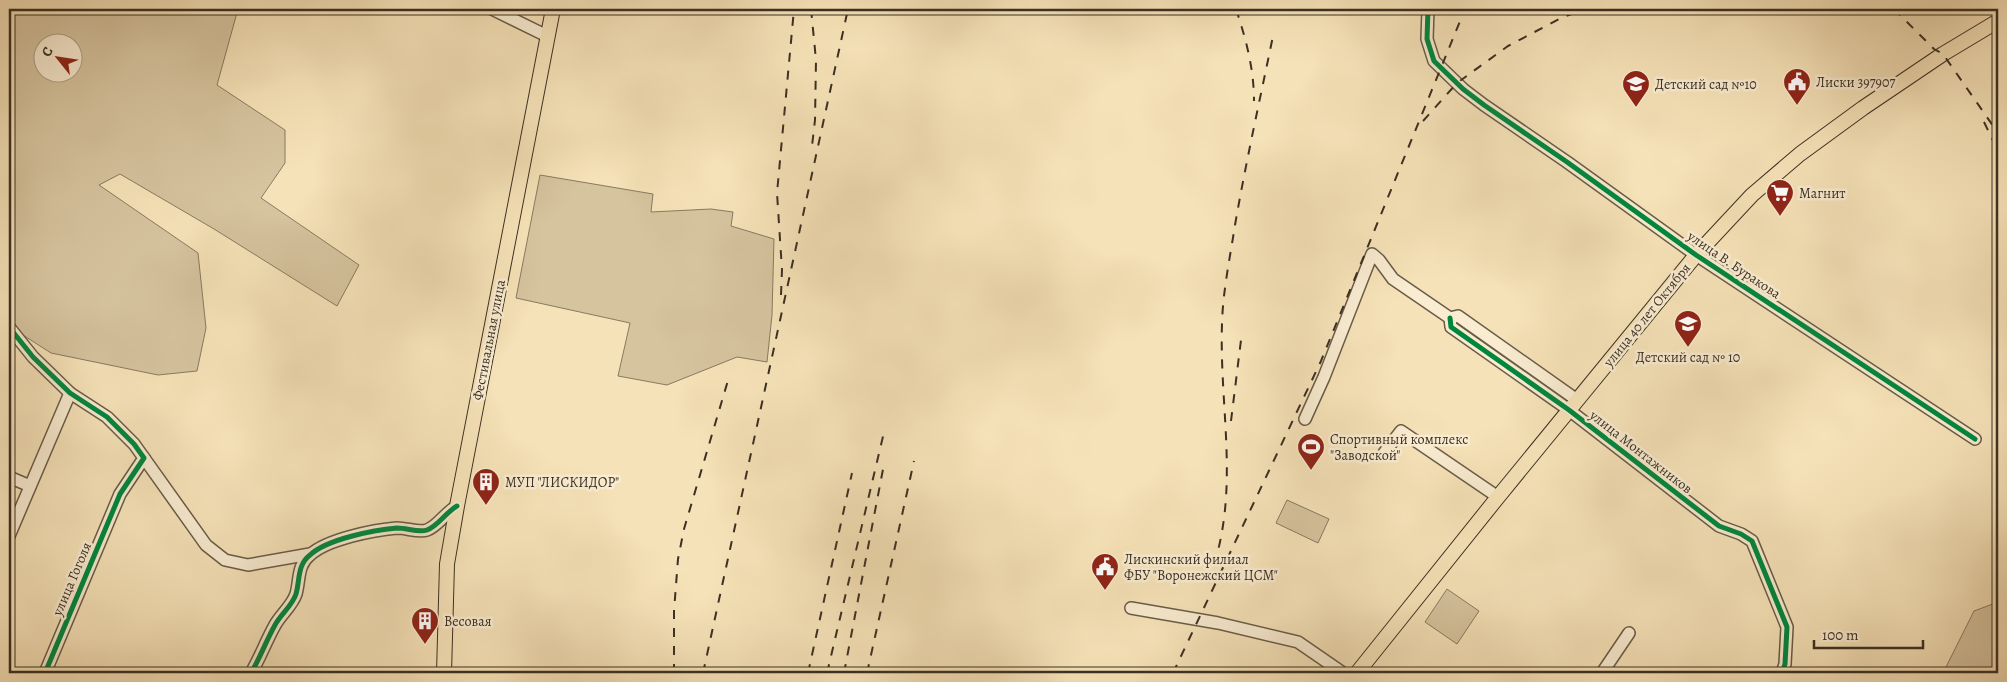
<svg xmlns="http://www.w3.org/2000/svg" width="2007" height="682" font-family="Alegreya,serif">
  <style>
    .green { fill: #d6c49f; stroke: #887a61; fill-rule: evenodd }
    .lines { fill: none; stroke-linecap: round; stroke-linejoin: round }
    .minor-casing { stroke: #6a5c48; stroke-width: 14 }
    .major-casing { stroke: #3b3023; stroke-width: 16 }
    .minor { stroke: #f9ecd1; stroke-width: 11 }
    .major { stroke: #f6e2b8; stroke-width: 14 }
    .rail { stroke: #3b3023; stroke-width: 2; stroke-dasharray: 9 9; stroke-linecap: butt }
    .cycleway-casing { stroke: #f9ecd1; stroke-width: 8 }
    .cycleway { stroke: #00873e; stroke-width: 5 }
    .labels { text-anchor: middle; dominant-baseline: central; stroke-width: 5; stroke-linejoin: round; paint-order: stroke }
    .poi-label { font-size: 14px; fill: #3b3023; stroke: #f9ecd1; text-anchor: start }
    .street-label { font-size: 14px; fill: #3b3023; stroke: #f9ecd1 }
  </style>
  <rect width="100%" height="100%" fill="#f6e2b8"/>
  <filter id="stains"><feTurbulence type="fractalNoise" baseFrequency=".004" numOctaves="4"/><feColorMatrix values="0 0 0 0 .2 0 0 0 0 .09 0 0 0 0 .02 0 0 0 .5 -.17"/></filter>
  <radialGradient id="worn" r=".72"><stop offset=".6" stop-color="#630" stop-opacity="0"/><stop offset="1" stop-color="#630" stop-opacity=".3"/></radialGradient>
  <g class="green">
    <path d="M9,9H238L217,85L285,130V163L261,198L359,265L337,306L214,229L120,174L99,185L198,253L206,328L197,371L158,375L51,353L9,326ZM42,42H72V72H42Z"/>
    <polygon points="540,175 653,194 651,212 711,209 733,212 731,226 774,239 772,315 767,362 737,357 667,385 618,376 630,323 516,298"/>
    <polygon points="1287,500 1329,519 1318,543 1276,523"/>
    <polygon points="1447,589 1479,611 1457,644 1425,622"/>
    <polygon points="1998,602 1998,673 1943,673 1974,611"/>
  </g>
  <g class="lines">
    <defs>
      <g id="minor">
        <polyline points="492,9 547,36"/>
        <polyline points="1428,9 1427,39 1434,61 1463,89 1484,105 1567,162 1696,255 1975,439"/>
        <polyline points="1450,318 1451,327 1569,410 1719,526 1741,534 1752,541 1787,627 1785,664 1782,673"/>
        <polyline points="1450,318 1458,316 1577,400"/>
        <polyline points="9,327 33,357 70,393 107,417 134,444 144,458 120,494 45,673"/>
        <polyline points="1305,419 1324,377 1372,254 1379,260 1393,279 1450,318"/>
        <polyline points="1384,453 1401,431 1498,497"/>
        <polyline points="144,458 206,545 225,560 248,565 310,554"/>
        <polyline points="9,477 30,486"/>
        <polyline points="9,536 70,393"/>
        <polyline points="1131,608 1218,623 1298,642 1343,673"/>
        <path d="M251,673C260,658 266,641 275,625C281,614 292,606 296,594C300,580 297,565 310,555C327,539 374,530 397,528C407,528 419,533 427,530C438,526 445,513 457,506"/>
        <polyline points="1602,673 1629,633"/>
      </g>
      <g id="major">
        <polyline points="444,673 447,564 457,506 553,9"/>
        <polyline points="1357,673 1498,497 1696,255 1752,195 1800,154 1863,108 1943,54 1998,21"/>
      </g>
    </defs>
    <use href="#minor" class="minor-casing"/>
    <use href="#major" class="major-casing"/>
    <use href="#minor" class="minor"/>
    <use href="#major" class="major"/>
    <g class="rail">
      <polyline points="811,9 816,60 815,120 812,146"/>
      <path d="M1236,9C1246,39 1254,69 1254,101"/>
      <polyline points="1894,9 1934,49 1943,54 1998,133"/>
      <polyline points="1423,121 1457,83 1508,46 1563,17 1586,9"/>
      <polyline points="1984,122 1998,151"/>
      <polyline points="781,295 782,270 777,193 794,9"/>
      <polyline points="1231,421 1241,340"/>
      <path d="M1208,582C1242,495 1219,413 1222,323C1223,290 1230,258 1235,225C1246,162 1260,99 1273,36"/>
      <polyline points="674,673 674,611 678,559 684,529 729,377"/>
      <polyline points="703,673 848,9"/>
      <polyline points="808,673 852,473"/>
      <polyline points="827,673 885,428"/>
      <polyline points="844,673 884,464"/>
      <polyline points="867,673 914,461"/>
      <polyline points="1173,673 1321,361 1465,9"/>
    </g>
    <defs>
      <g id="cycleway">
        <polyline points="1428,9 1427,39 1434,61 1463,89 1484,105 1567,162 1696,255 1975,439"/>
        <polyline points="1450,318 1451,327 1569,410 1719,526 1741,534 1752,541 1787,627 1785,664 1782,673"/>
        <polyline points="9,327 33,357 70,393 107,417 134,444 144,458 120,494 45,673"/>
        <path d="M251,673C260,658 266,641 275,625C281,614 292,606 296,594C300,580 297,565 310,555C327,539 374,530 397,528C407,528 419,533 427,530C438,526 445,513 457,506"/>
      </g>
    </defs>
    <use href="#cycleway" class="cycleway-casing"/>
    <use href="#cycleway" class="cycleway"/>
  </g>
  <defs>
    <symbol id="civic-pin" viewBox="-11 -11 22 30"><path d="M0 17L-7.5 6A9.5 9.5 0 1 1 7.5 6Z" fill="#8f2418" stroke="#f9ecd1"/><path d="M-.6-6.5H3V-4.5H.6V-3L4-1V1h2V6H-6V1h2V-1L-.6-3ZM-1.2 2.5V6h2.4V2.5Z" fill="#fff"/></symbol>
    <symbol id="school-pin" viewBox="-11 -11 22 30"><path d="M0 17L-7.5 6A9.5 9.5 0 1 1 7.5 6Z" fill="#8f2418" stroke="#f9ecd1"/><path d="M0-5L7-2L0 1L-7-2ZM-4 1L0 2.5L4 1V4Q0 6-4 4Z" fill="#fff"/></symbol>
    <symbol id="supermarket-pin" viewBox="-11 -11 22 30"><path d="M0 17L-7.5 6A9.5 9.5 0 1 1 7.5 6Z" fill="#8f2418" stroke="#f9ecd1"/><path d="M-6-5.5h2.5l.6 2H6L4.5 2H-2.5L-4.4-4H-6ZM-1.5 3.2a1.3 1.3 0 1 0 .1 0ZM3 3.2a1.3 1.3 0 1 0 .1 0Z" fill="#fff"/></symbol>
    <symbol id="stadium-pin" viewBox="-11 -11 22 30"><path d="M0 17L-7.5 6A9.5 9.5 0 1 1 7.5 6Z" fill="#8f2418" stroke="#f9ecd1"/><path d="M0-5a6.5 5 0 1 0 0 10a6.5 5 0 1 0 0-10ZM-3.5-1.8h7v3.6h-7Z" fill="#fff"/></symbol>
    <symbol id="building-pin" viewBox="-11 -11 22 30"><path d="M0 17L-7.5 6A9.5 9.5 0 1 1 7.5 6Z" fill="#8f2418" stroke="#f9ecd1"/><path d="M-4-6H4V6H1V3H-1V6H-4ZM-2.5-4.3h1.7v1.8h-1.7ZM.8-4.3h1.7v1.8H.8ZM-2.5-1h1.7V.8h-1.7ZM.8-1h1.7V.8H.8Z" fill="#fff"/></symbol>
  </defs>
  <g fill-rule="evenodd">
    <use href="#civic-pin" x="1781" y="66" width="32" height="43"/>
    <use href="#school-pin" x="1620" y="68" width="32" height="43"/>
    <use href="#supermarket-pin" x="1764" y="177" width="32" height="43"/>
    <use href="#school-pin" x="1672" y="308" width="32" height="43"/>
    <use href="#stadium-pin" x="1295" y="431" width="32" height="43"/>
    <use href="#building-pin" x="470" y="466" width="32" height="43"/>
    <use href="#civic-pin" x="1089" y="551" width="32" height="43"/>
    <use href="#building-pin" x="409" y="605" width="32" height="43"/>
  </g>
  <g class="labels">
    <g class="poi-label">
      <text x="1816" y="82">Лиски 397907</text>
      <text x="1655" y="84">Детский сад №10</text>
      <text x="1799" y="193">Магнит</text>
      <text x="1688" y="357" text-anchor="middle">Детский сад № 10</text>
      <text x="1330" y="439">Спортивный комплекс<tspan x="1330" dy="16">"Заводской"</tspan></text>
      <text x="505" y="482">МУП "ЛИСКИДОР"</text>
      <text x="1124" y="559">Лискинский филиал<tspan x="1124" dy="16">ФБУ "Воронежский ЦСМ"</tspan></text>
      <text x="444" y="621">Весовая</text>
    </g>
    <g class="street-label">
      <text transform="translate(1734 265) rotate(34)">улица В. Буракова</text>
      <text transform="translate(1647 315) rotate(-51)">улица 40 лет Октября</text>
      <text transform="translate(489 340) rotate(-79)">Фестивальная улица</text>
      <text transform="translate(1641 452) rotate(38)">улица Монтажников</text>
      <text transform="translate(72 579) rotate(-67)">улица Гоголя</text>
    </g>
  </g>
  <rect width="2007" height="682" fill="none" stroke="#f6e2b8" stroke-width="30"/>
  <rect x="10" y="10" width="1987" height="662" fill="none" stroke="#3b3023" stroke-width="2.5"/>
  <rect x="15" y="15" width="1977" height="652" fill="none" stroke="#3b3023"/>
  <g transform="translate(58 58) rotate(300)"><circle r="24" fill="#f9ecd1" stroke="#ada18b"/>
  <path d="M0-4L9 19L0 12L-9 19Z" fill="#8f2418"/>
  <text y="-8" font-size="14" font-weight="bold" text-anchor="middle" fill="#3b3023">С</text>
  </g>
  <path d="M1814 640v8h109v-8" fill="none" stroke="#3b3023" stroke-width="2.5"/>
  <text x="1822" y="640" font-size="15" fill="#3b3023" stroke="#f9ecd1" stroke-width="4" paint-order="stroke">100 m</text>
  <rect width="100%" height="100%" filter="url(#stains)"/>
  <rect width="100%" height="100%" fill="url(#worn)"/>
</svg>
